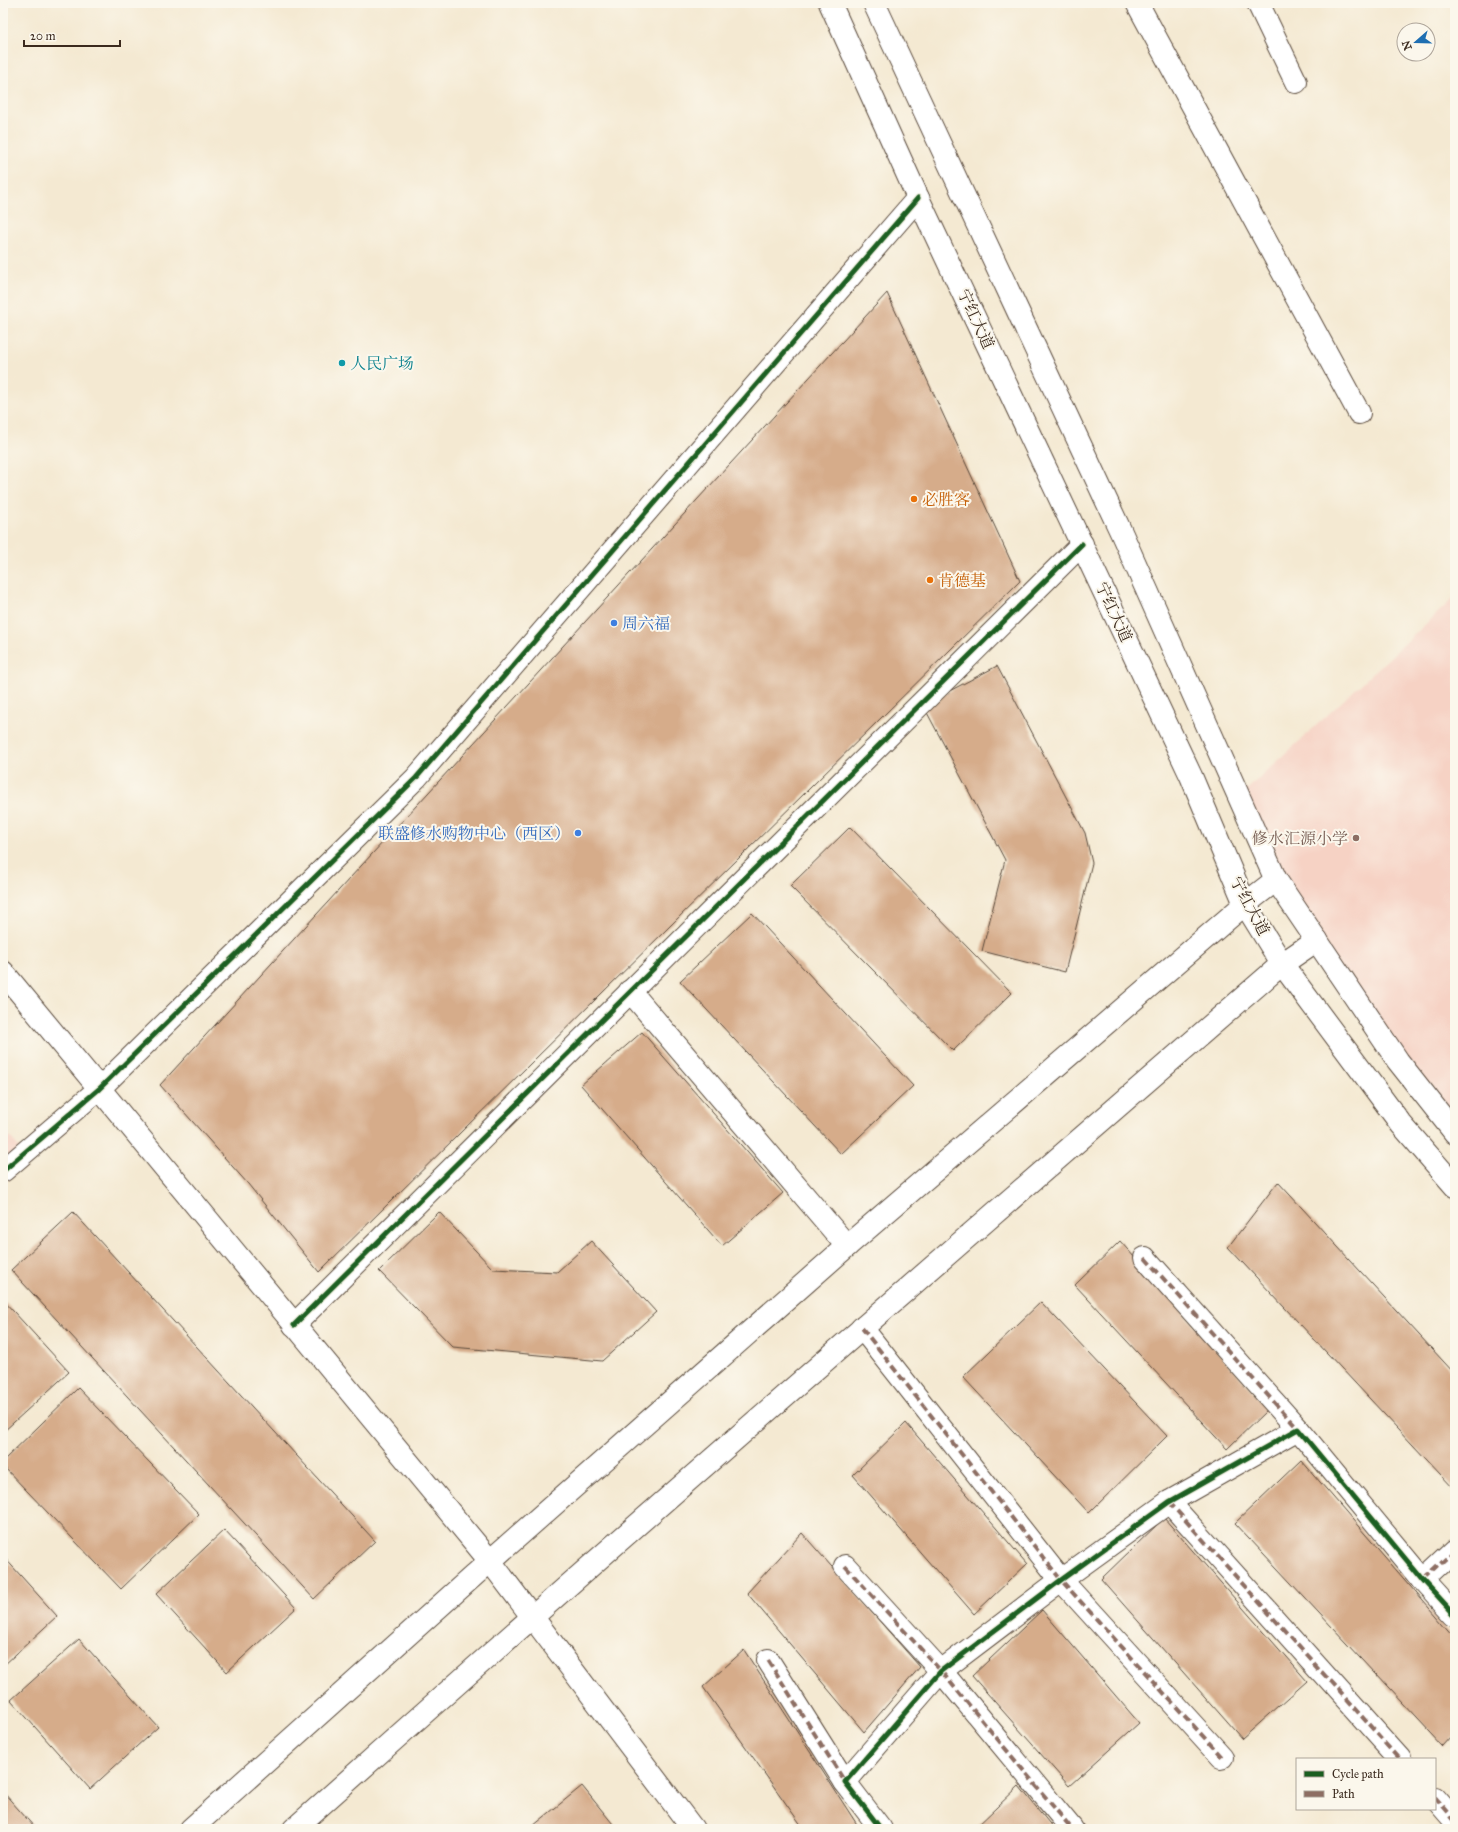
<svg xmlns="http://www.w3.org/2000/svg" width="1458" height="1832" font-family="'IM FELL Great Primer','Noto Serif SC',serif">
  <style>
    .built { fill: #f6d2c4 }
    .building { fill: #d6ac8a }
    .lines { fill: none; stroke-linecap: round; stroke-linejoin: round }
    .minor-casing { stroke: #574739; stroke-width: 24 }
    .major-casing { stroke: #574739; stroke-width: 24 }
    .minor { stroke: #fff; stroke-width: 22 }
    .major { stroke: #fff; stroke-width: 22 }
    .quiet { stroke: #8d6e63; stroke-width: 4; stroke-dasharray: 8 4; stroke-linecap: butt }
    .cycleway-casing { stroke: #fbf7ec; stroke-width: 8 }
    .cycleway { stroke: #1b5e20; stroke-width: 5 }
    .culture-dot { fill: #0f9aa8; stroke: #fbf7ec; stroke-width: 1.5 }
    .food-dot { fill: #e8710a; stroke: #fbf7ec; stroke-width: 1.5 }
    .shop-dot { fill: #3f7fe0; stroke: #fbf7ec; stroke-width: 1.5 }
    .education-dot { fill: #8d6e63; stroke: #fbf7ec; stroke-width: 1.5 }
    .labels { text-anchor: middle; dominant-baseline: central; stroke-width: 4; stroke-linejoin: round; paint-order: stroke }
    .street-label { font-size: 16px; fill: #3b2a1e; stroke: #fbf7ec }
    .culture-label { font-size: 16px; fill: #0d838f; stroke: #fbf7ec; text-anchor: start }
    .food-label { font-size: 16px; fill: #c56008; stroke: #fbf7ec; text-anchor: start }
    .shop-label { font-size: 16px; fill: #366cbe; stroke: #fbf7ec; text-anchor: start }
    .education-label { font-size: 16px; fill: #785e54; stroke: #fbf7ec; text-anchor: end }
  </style>
  <rect width="100%" height="100%" fill="#fbf7ec"/>
  <filter id="ink" filterUnits="userSpaceOnUse"><feTurbulence type="fractalNoise" baseFrequency=".025" numOctaves="2"/><feDisplacementMap in="SourceGraphic" scale="8" xChannelSelector="R" yChannelSelector="G"/><feConvolveMatrix kernelMatrix="1 2 1 2 8 2 1 2 1" color-interpolation-filters="sRGB"/></filter>
  <filter id="wash" filterUnits="userSpaceOnUse"><feTurbulence type="fractalNoise" baseFrequency=".012" numOctaves="4" result="noise"/><feDisplacementMap in="SourceGraphic" scale="16" xChannelSelector="R" yChannelSelector="G"/><feGaussianBlur stdDeviation="0.9" result="paint"/><feColorMatrix in="noise" values="0 0 0 0 0 0 0 0 0 0 0 0 0 0 0 0 0 1.4 0 .05"/><feComposite in="paint" operator="in"/></filter>
  <g filter="url(#wash)">
    <rect width="100%" height="100%" fill="#f4e9d2"/>
    <g class="built">
      <polygon points="1455,597 1455,1133 1276,880 1239,797"/>
      <polygon points="3,1129 24,1153 3,1166"/>
    </g>
    <g id="blocks">
      <g class="building">
        <polygon points="887,293 1020,581 319,1272 248,1184 160,1085"/>
        <polygon points="997,666 1085,833 1092,863 1065,972 982,951 1005,860 923,705"/>
        <polygon points="850,827 1012,993 953,1051 790,886"/>
        <polygon points="752,913 913,1086 841,1154 680,981"/>
        <polygon points="642,1032 783,1193 722,1246 581,1085"/>
        <polygon points="1278,1182 1455,1374 1455,1490 1228,1247"/>
        <polygon points="73,1212 375,1541 314,1599 11,1270"/>
        <polygon points="439,1212 493,1269 557,1272 591,1241 656,1312 602,1361 453,1347 379,1271"/>
        <polygon points="1120,1241 1268,1409 1227,1449 1075,1285"/>
        <polygon points="3,1300 69,1372 3,1432"/>
        <polygon points="1041,1302 1167,1436 1089,1513 963,1377"/>
        <polygon points="78,1388 199,1514 121,1589 3,1466 3,1461"/>
        <polygon points="906,1423 1027,1564 974,1614 853,1475"/>
        <polygon points="1301,1460 1455,1638 1455,1735 1444,1747 1235,1523"/>
        <polygon points="1164,1518 1307,1681 1242,1739 1101,1579"/>
        <polygon points="224,1530 296,1608 227,1672 156,1594"/>
        <polygon points="802,1533 920,1667 864,1732 747,1593"/>
        <polygon points="3,1556 57,1616 3,1666"/>
        <polygon points="1042,1610 1139,1723 1069,1786 972,1676"/>
        <polygon points="79,1639 158,1727 90,1789 11,1700"/>
        <polygon points="744,1650 858,1826 855,1829 804,1829 703,1687"/>
        <polygon points="582,1786 617,1829 535,1829 533,1826"/>
        <polygon points="1019,1786 1054,1829 974,1829"/>
        <polygon points="3,1792 36,1829 3,1829"/>
      </g>
    </g>
  </g>
  <g filter="url(#ink)">
    <use href="#blocks" fill-opacity="0" stroke="#574739" stroke-width="1"/>
    <g class="lines">
      <defs>
        <g id="minor">
          <polyline points="1137,3 1359,413"/>
          <polyline points="1258,3 1296,82"/>
          <polyline points="630,991 847,1246"/>
          <polyline points="3,1171 99,1089 416,778 918,198"/>
          <polyline points="1145,1258 1298,1429"/>
          <polyline points="294,1325 1082,544"/>
          <polyline points="862,1328 1061,1580 1222,1757"/>
          <polyline points="1169,1502 1400,1759"/>
          <polyline points="845,1566 941,1671 1072,1829"/>
          <polyline points="1423,1580 1455,1550"/>
          <polyline points="768,1660 845,1782"/>
          <polyline points="1435,1798 1455,1821"/>
          <polyline points="881,1829 845,1782 941,1671 1061,1580 1169,1502 1298,1429 1423,1580 1455,1615"/>
        </g>
        <g id="major">
          <polyline points="830,3 918,198 1191,776 1245,904 1282,964 1401,1124 1455,1186"/>
          <polyline points="874,3 1121,532 1276,880 1398,1061 1455,1133"/>
          <polyline points="3,972 490,1561 693,1829"/>
          <polyline points="191,1829 490,1561 847,1246 1245,904 1276,880"/>
          <path d="M294,1829C620,1537 951,1251 1282,964L1317,940"/>
        </g>
      </defs>
      <use href="#minor" class="minor-casing"/>
      <use href="#major" class="major-casing"/>
      <use href="#minor" class="minor"/>
      <use href="#major" class="major"/>
      <g class="quiet">
        <polyline points="1145,1258 1298,1429"/>
        <polyline points="862,1328 1061,1580 1222,1757"/>
        <polyline points="1169,1502 1400,1759"/>
        <polyline points="845,1566 941,1671 1072,1829"/>
        <polyline points="1423,1580 1455,1550"/>
        <polyline points="768,1660 845,1782"/>
        <polyline points="1435,1798 1455,1821"/>
      </g>
      <defs>
        <g id="cycleway">
          <polyline points="3,1171 99,1089 416,778 918,198"/>
          <polyline points="294,1325 1082,544"/>
          <polyline points="881,1829 845,1782 941,1671 1061,1580 1169,1502 1298,1429 1423,1580 1455,1615"/>
        </g>
      </defs>
      <use href="#cycleway" class="cycleway-casing"/>
      <use href="#cycleway" class="cycleway"/>
    </g>
  </g>
  <circle class="culture-dot" cx="342" cy="363" r="4"/>
  <g class="food-dot">
    <circle cx="914" cy="499" r="4"/>
    <circle cx="930" cy="580" r="4"/>
  </g>
  <g class="shop-dot">
    <circle cx="614" cy="623" r="4"/>
    <circle cx="578" cy="833" r="4"/>
  </g>
  <circle class="education-dot" cx="1356" cy="838" r="4"/>
  <g class="labels">
    <g class="street-label">
      <text transform="translate(976 319) rotate(65)">宁红大道</text>
      <text transform="translate(1114 612) rotate(65)">宁红大道</text>
      <text transform="translate(1250 906) rotate(62)">宁红大道</text>
    </g>
    <g class="culture-label">
      <text x="350" y="363">人民广场</text>
    </g>
    <g class="food-label">
      <text x="922" y="499">必胜客</text>
      <text x="938" y="580">肯德基</text>
    </g>
    <g class="shop-label">
      <text x="622" y="623">周六福</text>
      <text x="570" y="833" text-anchor="end">联盛修水购物中心（西区）</text>
    </g>
    <g class="education-label">
      <text x="1348" y="838">修水汇源小学</text>
    </g>
  </g>
  <rect width="1458" height="1832" fill="none" stroke="#fbf7ec" stroke-width="16"/>
  <rect x="1296" y="1758" width="140" height="52" fill="#fbf7ec" stroke="#aea59a"/>
  <rect x="1304" y="1771" width="20" height="6" fill="#1b5e20" stroke="#aea59a"/>
  <text x="1332" y="1778" font-size="12" fill="#3b2a1e">Cycle path</text>
  <rect x="1304" y="1791" width="20" height="6" fill="#8d6e63" stroke="#aea59a"/>
  <text x="1332" y="1798" font-size="12" fill="#3b2a1e">Path</text>
  <g transform="translate(1416 42) rotate(250)"><circle r="19" fill="#fbf7ec" stroke="#aea59a"/>
  <path d="M0-3L7 15L0 10L-7 15Z" fill="#1f6fb2"/>
  <text y="-6" font-size="11" font-weight="bold" text-anchor="middle" fill="#3b2a1e">N</text>
  </g>
  <path d="M24 40v6h96v-6" fill="none" stroke="#3b2a1e" stroke-width="2"/>
  <text x="30" y="40" font-size="12" fill="#3b2a1e" stroke="#fbf7ec" stroke-width="3" paint-order="stroke">20 m</text>
</svg>
